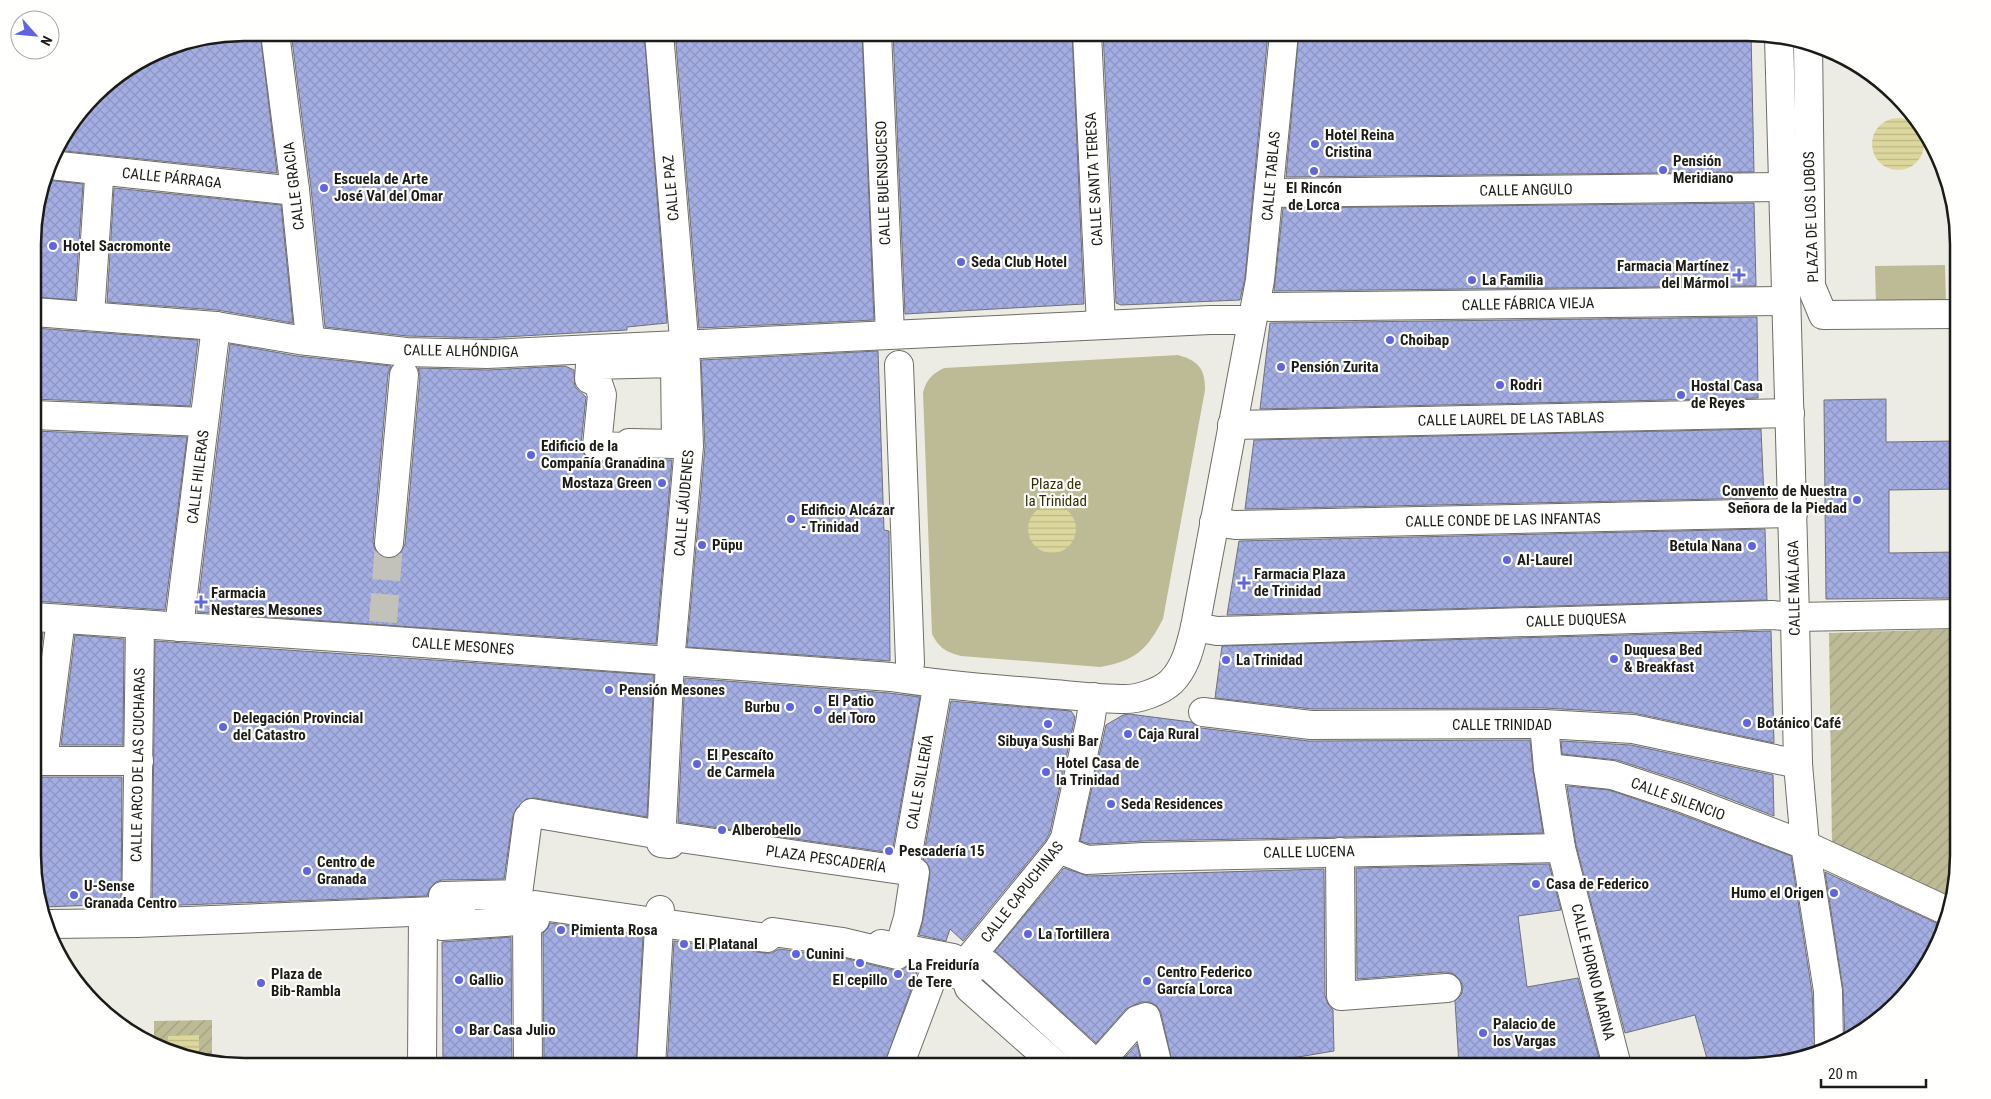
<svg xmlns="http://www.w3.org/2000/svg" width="1991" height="1099" font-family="'Roboto Condensed',sans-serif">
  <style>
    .park { fill: #bdbb95 }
    .garden { fill: url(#garden-furrows) }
    .water { fill: url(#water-rules) }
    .building { fill: url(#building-cross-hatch); stroke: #6f7178 }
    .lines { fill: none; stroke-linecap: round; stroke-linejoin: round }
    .minor-tunnel { stroke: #c2c2bb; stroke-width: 28; stroke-dasharray: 28 14; stroke-linecap: butt }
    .minor-casing { stroke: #6e6e67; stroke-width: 30 }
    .minor { stroke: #fff; stroke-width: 28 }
    .poi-dot { fill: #6065dd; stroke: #fffffe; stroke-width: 2 }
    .labels { text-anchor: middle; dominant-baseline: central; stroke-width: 4.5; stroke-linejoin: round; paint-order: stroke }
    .poi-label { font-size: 15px; font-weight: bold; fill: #1b1b18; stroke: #fffffe; text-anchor: start }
    .street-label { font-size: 15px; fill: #1b1b18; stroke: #fffffe }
    .park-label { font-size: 15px; fill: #312d00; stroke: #fffffe }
    .rim { fill: none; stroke: #1b1b18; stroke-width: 2.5 }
  </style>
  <defs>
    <pattern id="garden-furrows" width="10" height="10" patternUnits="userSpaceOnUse" patternTransform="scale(1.25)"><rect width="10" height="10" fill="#bdbb95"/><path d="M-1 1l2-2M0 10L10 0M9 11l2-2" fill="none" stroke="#a2a080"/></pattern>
    <pattern id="water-rules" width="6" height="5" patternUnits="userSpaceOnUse" patternTransform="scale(1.25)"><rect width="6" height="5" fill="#dcd79c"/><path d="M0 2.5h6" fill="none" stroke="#bcb886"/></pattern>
    <pattern id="building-cross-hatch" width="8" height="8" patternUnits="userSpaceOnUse" patternTransform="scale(1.25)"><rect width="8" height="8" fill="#a5aee3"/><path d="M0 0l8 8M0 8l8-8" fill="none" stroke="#8d95c2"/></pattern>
  </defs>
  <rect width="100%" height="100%" fill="#ecece4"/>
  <g class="park">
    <polygon points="1945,265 1946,305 1876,306 1875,266"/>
    <path d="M1178,355C1199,361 1205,369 1205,390L1163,619C1147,650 1135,661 1100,667L961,656C946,652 939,648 932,634L923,392C927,379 932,374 944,368Z"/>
  </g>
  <g class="garden">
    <polygon points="1958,629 1958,868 1949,899 1832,845 1829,633"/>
    <polygon points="212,1020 212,1062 190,1059 154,1045 154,1021"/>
  </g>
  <g class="water">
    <circle cx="1898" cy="144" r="26"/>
    <circle cx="1052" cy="529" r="24"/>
    <polygon points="199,1035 199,1060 190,1059 168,1050 168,1036"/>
  </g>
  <g class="building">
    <polygon points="245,32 260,32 277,173 55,150 105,85 164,49"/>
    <polygon points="291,32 644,32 667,323 627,327 627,330 487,338 407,336 325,327 311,188"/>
    <polygon points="675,32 862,32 874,320 699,328"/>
    <polygon points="893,32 1072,32 1084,304 905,314"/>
    <polygon points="1103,32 1268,32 1245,278 1240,300 1121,305 1116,303"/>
    <polygon points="1299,32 1751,33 1754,172 1286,177"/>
    <polygon points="46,180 83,184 75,300 34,297 34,217"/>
    <polygon points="114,188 281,205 293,323 217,310 107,302"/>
    <polygon points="1754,203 1756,286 1274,291 1283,208"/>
    <polygon points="1757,317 1758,398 1260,409 1270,323"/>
    <polygon points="34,328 198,340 190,406 34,399"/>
    <polygon points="230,344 297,356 391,366 388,374 373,542 375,549 380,555 388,559 395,557 401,552 405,544 420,376 418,368 488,370 565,366 574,370 575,387 586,397 581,444 583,452 588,459 597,462 629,463 639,459 672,460 656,644 197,612"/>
    <polygon points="878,351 884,530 889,531 890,661 687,647 705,447 701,360"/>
    <polygon points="1886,399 1886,442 1958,441 1958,489 1889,490 1889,553 1958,552 1958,598 1826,599 1824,400"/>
    <polygon points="1761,429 1764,498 1245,509 1254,440"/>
    <polygon points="34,431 187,437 165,610 34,601"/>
    <polygon points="1765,529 1767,600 1227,615 1239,541"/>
    <polygon points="1771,631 1774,743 1634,713 1544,708 1312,709 1215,698 1222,646"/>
    <polygon points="34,633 43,633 34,706"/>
    <polygon points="75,635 124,639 123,745 61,745"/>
    <polygon points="155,641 654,675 647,817 535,798 526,799 516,809 513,816 504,879 442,880 436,882 430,888 427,896 155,906 155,903 152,903"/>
    <polygon points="685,678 889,693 920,697 892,853 678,822"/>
    <polygon points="951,701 1071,711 1075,717 1050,832 1046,840 963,941 950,929 946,941 919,935 923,920 930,874 929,866 923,859"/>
    <polygon points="1129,714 1191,722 1201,728 1309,741 1530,740 1533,770 1543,833 1144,841 1090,844 1080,841 1106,725 1123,715"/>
    <polygon points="1561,741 1631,745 1773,775 1774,816 1688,783 1617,760 1562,754"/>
    <polygon points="34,777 122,777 121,904 44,907 34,882"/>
    <polygon points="1567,786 1609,790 1677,813 1791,856 1812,992 1815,1050 1760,1066 1709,1066 1695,1015 1625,1033 1576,845"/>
    <polygon points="1549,864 1561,910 1518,916 1527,987 1578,978 1601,1066 1459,1066 1455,1001 1461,995 1463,987 1460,980 1454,974 1446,972 1357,979 1356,868"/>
    <polygon points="1064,868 1088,876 1324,869 1325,996 1328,1004 1333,1010 1334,1051 1244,1066 1173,1066 1161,1013 1157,1006 1149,1002 1141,1002 1126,1009 1096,1043 995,951"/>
    <polygon points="1825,872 1941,925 1930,960 1897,1004 1853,1038 1845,1040 1843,989"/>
    <polygon points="550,923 643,936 636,1066 544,1066 543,933 548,928"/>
    <polygon points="511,937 512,1066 443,1066 442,942"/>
    <polygon points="674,941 765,953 772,953 779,949 840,957 893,970 902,970 909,965 919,967 884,1066 667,1066"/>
    <polygon points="1137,1044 1142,1066 1117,1066"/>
  </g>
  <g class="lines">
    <polyline class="minor-tunnel" points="383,622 389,543"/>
    <defs>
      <g id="minor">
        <polyline points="275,33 295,190 309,329 308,341"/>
        <polyline points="659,33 686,364 689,446 670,662 661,843 670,844"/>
        <polyline points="877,33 890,333"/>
        <polyline points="1087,33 1101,325"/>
        <polyline points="1779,37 1795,617 1798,764 1805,845 1828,991 1829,1045"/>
        <polyline points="1808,42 1811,286 1823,315 1958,314"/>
        <polyline points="50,165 286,190 295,190"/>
        <polyline points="1269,193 1782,187"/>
        <polyline points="1270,307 1786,301"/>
        <polyline points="34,312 216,326 299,340 406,352 487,354 1210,320 1252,320"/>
        <polyline points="90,316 99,179"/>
        <polygon points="675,363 676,444 629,443 629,447 597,446 602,395 598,383 589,379 590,365"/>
        <polyline points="899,365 910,663"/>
        <polyline points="34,415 204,422"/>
        <polyline points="1232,425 1790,413"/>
        <polyline points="1214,522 1235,525 1793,513"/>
        <polyline points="389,543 404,375"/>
        <path d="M34,617L381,640L891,677C941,685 991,689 1042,693C1069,695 1098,699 1125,699C1139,699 1160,692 1171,682C1186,667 1190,647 1195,627L1260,280L1284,33"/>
        <polyline points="179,627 216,326"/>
        <polyline points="1195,627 1217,631 1772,615 1795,617 1958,614"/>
        <polyline points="1203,712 1311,725 1544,724 1633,729 1798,764"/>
        <polyline points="1544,724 1548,768 1561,848 1617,1066"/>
        <polyline points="34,761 139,761"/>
        <polyline points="43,761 61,619"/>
        <polyline points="1548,768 1612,775 1682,798 1805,845 1945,910"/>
        <polygon points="532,813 673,837 915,872 908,918 897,955 843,942 773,932 767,938 535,905 535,920 442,926 443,896 518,894 528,818 532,818"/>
        <polyline points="1059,849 1087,860 1144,857 1561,848"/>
        <polyline points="1340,852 1341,996 1447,988"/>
        <polyline points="905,870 936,694"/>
        <polyline points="523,904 527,921 528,1066"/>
        <polyline points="136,923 140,624"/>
        <polyline points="50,924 136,923 461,910"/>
        <polyline points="881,944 953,958 966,966"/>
        <polyline points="966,966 965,975 969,988 1057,1066"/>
        <polyline points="958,975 973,954 1059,849 1065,838 1090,723 1094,697"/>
        <polyline points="422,1066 423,912"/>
        <polyline points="651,1066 660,910"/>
        <polyline points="899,1066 937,965 966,966 988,965 1097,1065 1137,1020 1146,1017 1158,1066"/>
      </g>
    </defs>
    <use href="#minor" class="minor-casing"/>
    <use href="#minor" class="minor"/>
  </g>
  <g class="poi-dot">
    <circle cx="1315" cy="144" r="5"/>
    <circle cx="1663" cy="170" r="5"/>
    <circle cx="1314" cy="171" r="5"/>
    <circle cx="324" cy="188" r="5"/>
    <circle cx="53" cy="246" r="5"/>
    <circle cx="961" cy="262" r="5"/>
    <path d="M1736.5 267.5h5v5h5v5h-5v5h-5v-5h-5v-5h5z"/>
    <circle cx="1472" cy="280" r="5"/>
    <circle cx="1390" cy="340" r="5"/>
    <circle cx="1281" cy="367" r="5"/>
    <circle cx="1500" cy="385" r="5"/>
    <circle cx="1681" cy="395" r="5"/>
    <circle cx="531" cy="455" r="5"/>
    <circle cx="662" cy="483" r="5"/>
    <circle cx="1857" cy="500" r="5"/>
    <circle cx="791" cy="519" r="5"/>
    <circle cx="702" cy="545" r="5"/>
    <circle cx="1752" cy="546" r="5"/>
    <circle cx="1507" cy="560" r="5"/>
    <path d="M1241.5 575.5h5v5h5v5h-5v5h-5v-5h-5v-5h5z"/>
    <path d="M198.5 594.5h5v5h5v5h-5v5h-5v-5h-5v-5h5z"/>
    <circle cx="1614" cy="659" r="5"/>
    <circle cx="1226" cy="660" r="5"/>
    <circle cx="609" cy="690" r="5"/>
    <circle cx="790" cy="707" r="5"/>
    <circle cx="818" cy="710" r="5"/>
    <circle cx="1747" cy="723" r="5"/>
    <circle cx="1048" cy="724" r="5"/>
    <circle cx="223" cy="727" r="5"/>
    <circle cx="1128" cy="734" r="5"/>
    <circle cx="697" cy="764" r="5"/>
    <circle cx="1046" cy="772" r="5"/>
    <circle cx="1111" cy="804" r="5"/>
    <circle cx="722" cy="830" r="5"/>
    <circle cx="889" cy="851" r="5"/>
    <circle cx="307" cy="871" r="5"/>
    <circle cx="1536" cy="884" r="5"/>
    <circle cx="1834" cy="893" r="5"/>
    <circle cx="74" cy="895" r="5"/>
    <circle cx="561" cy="930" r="5"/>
    <circle cx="1028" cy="934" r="5"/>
    <circle cx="684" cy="944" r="5"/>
    <circle cx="796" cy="954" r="5"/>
    <circle cx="860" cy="963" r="5"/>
    <circle cx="898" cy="974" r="5"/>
    <circle cx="459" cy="980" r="5"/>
    <circle cx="1147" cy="981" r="5"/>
    <circle cx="261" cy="983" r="5"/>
    <circle cx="459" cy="1030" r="5"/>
    <circle cx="1483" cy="1033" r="5"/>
  </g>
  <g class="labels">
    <g class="poi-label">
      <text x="1325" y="135">Hotel Reina<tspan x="1325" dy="17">Cristina</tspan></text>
      <text x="1673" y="161">Pensión<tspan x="1673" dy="17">Meridiano</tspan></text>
      <text x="334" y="179">Escuela de Arte<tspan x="334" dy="17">José Val del Omar</tspan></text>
      <text x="1314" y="188" text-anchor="middle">El Rincón<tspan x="1314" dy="17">de Lorca</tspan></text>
      <text x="63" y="246">Hotel Sacromonte</text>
      <text x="971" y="262">Seda Club Hotel</text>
      <text x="1729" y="266" text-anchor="end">Farmacia Martínez<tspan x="1729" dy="17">del Mármol</tspan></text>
      <text x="1482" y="280">La Familia</text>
      <text x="1400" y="340">Choibap</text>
      <text x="1291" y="367">Pensión Zurita</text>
      <text x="1510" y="385">Rodri</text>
      <text x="1691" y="386">Hostal Casa<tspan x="1691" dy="17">de Reyes</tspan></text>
      <text x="541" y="446">Edificio de la<tspan x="541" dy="17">Compañía Granadina</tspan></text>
      <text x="652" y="483" text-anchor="end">Mostaza Green</text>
      <text x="1847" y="491" text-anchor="end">Convento de Nuestra<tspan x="1847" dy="17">Señora de la Piedad</tspan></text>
      <text x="801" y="510">Edificio Alcázar<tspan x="801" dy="17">- Trinidad</tspan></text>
      <text x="712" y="545">Pūpu</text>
      <text x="1742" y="546" text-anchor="end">Betula Nana</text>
      <text x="1517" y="560">Al-Laurel</text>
      <text x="1254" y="574">Farmacia Plaza<tspan x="1254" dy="17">de Trinidad</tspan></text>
      <text x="211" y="593">Farmacia<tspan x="211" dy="17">Nestares Mesones</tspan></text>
      <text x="1624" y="650">Duquesa Bed<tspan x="1624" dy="17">&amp; Breakfast</tspan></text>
      <text x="1236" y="660">La Trinidad</text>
      <text x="619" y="690">Pensión Mesones</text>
      <text x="828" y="701">El Patio<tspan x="828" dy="17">del Toro</tspan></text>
      <text x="780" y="707" text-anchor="end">Burbu</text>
      <text x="233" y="718">Delegación Provincial<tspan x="233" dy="17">del Catastro</tspan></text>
      <text x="1757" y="723">Botánico Café</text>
      <text x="1138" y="734">Caja Rural</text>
      <text x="1048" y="741" text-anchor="middle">Sibuya Sushi Bar</text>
      <text x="707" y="755">El Pescaíto<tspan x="707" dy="17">de Carmela</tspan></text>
      <text x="1056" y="763">Hotel Casa de<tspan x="1056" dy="17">la Trinidad</tspan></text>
      <text x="1121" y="804">Seda Residences</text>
      <text x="732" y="830">Alberobello</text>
      <text x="899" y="851">Pescadería 15</text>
      <text x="317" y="862">Centro de<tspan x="317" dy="17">Granada</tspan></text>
      <text x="1546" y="884">Casa de Federico</text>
      <text x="84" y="886">U-Sense<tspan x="84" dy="17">Granada Centro</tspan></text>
      <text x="1824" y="893" text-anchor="end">Humo el Origen</text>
      <text x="571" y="930">Pimienta Rosa</text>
      <text x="1038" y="934">La Tortillera</text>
      <text x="694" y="944">El Platanal</text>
      <text x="806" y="954">Cunini</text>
      <text x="908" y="965">La Freiduría<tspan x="908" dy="17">de Tere</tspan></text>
      <text x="1157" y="972">Centro Federico<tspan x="1157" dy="17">García Lorca</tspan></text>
      <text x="271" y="974">Plaza de<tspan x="271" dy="17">Bib-Rambla</tspan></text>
      <text x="469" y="980">Gallio</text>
      <text x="860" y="980" text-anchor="middle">El cepillo</text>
      <text x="1493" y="1024">Palacio de<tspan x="1493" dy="17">los Vargas</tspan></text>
      <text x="469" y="1030">Bar Casa Julio</text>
    </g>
    <g class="street-label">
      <text transform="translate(1271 176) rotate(-85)">CALLE TABLAS</text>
      <text transform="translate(172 178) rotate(6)">CALLE PÁRRAGA</text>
      <text transform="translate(1094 179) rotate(-93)">CALLE SANTA TERESA</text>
      <text transform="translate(883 183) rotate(-92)">CALLE BUENSUCESO</text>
      <text transform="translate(294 186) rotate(-97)">CALLE GRACIA</text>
      <text transform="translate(671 188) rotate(-95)">CALLE PAZ</text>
      <text transform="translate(1526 190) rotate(-1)">CALLE ANGULO</text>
      <text transform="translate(1811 217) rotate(-92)">PLAZA DE LOS LOBOS</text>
      <text transform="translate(1528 304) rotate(-1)">CALLE FÁBRICA VIEJA</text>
      <text transform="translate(461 351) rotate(1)">CALLE ALHÓNDIGA</text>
      <text transform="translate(1511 419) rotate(-1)">CALLE LAUREL DE LAS TABLAS</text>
      <text transform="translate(198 477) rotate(-83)">CALLE HILERAS</text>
      <text transform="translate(684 503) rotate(-85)">CALLE JÁUDENES</text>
      <text transform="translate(1503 520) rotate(-1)">CALLE CONDE DE LAS INFANTAS</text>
      <text transform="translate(1794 588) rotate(-91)">CALLE MÁLAGA</text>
      <text transform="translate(1576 620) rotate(-2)">CALLE DUQUESA</text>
      <text transform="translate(463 646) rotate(4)">CALLE MESONES</text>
      <text x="1502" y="725">CALLE TRINIDAD</text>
      <text transform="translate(138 765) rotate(-89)">CALLE ARCO DE LAS CUCHARAS</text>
      <text transform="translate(920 782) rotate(-80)">CALLE SILLERÍA</text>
      <text transform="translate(1678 799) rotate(20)">CALLE SILENCIO</text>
      <text transform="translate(1309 852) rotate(-1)">CALLE LUCENA</text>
      <text transform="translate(826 859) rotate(8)">PLAZA PESCADERÍA</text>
      <text transform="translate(1022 892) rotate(-52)">CALLE CAPUCHINAS</text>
      <text transform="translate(1593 972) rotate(76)">CALLE HORNO MARINA</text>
    </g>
    <g class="park-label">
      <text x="1056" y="484">Plaza de<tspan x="1056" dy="17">la Trinidad</tspan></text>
    </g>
  </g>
  <path d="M0 0H1991V1099H0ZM244 41H1747A203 203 0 0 1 1950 244V855A203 203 0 0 1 1747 1058H244A203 203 0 0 1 41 855V244A203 203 0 0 1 244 41Z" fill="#fffffe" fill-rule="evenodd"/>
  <path class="rim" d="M244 41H1747A203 203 0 0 1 1950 244V855A203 203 0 0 1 1747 1058H244A203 203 0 0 1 41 855V244A203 203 0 0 1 244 41Z"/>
  <g transform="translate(35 35) rotate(117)"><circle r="24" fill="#fffffe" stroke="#a4a4a2"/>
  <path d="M0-4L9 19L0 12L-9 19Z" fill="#6065dd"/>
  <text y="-8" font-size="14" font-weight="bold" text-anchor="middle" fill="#1b1b18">N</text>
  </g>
  <path d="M1821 1079v8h105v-8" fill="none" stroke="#1b1b18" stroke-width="2.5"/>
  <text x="1828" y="1079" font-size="15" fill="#1b1b18" stroke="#fffffe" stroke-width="4" paint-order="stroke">20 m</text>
</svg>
